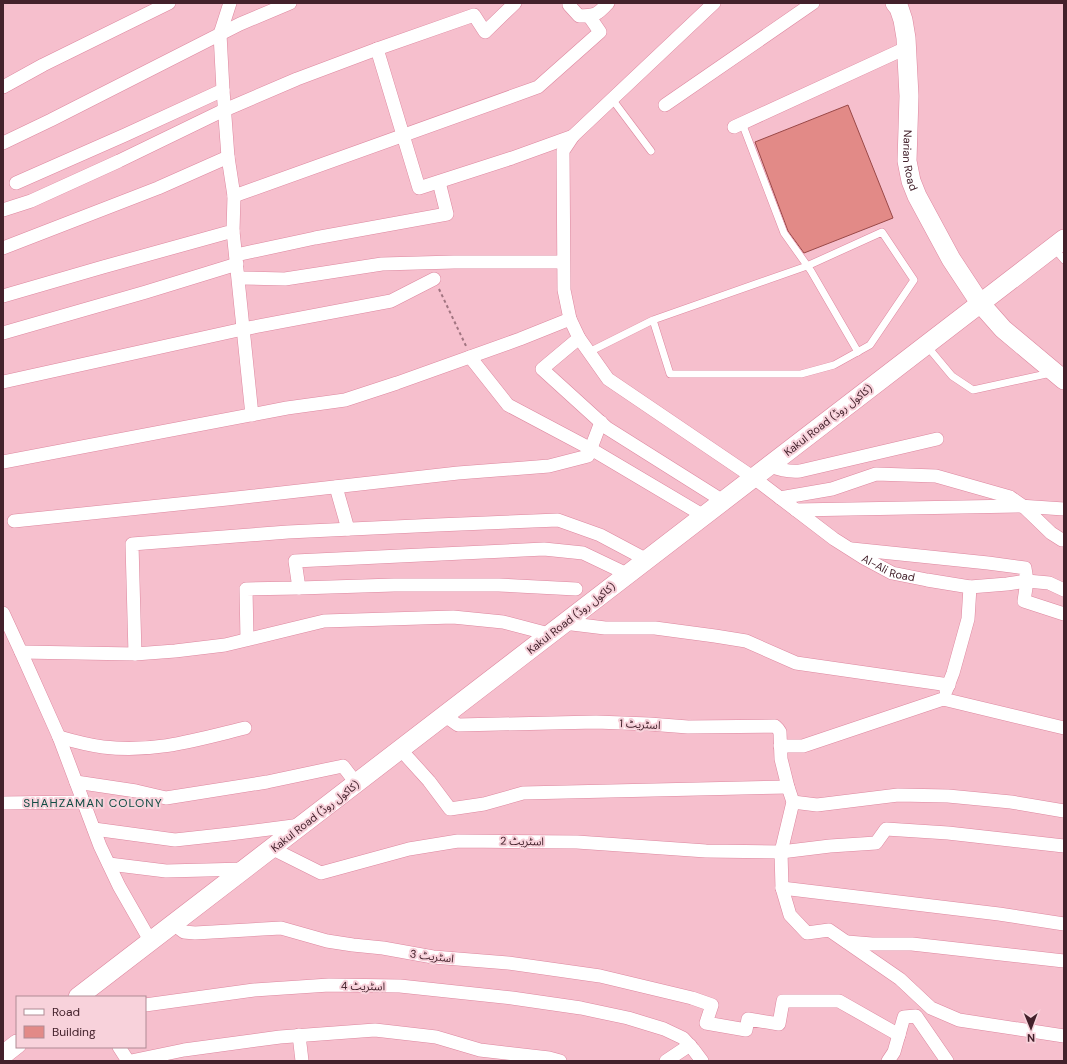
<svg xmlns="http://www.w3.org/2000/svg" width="1067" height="1064" font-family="'DM Sans','Noto Sans Arabic',sans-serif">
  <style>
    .building { fill: #e28a87; stroke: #994847 }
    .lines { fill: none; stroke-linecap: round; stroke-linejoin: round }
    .service-casing { stroke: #dd879f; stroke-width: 8 }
    .minor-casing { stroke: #dd879f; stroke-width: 14 }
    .secondary-casing { stroke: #dd879f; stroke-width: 20 }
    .path { stroke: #a17480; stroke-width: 2; stroke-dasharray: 3 3; stroke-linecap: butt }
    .service { stroke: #fff; stroke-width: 7 }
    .minor { stroke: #fff; stroke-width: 13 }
    .secondary { stroke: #fff; stroke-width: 19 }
    .labels { text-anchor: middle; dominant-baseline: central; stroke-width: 4; stroke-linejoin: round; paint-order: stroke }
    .street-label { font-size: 11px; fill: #43212b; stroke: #f8d2db }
    .neighbourhood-label { font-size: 12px; letter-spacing: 1px; fill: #114c44; stroke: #f8d2db }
  </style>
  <rect width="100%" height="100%" fill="#f6bfcd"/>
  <polygon class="building" points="848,105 893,218 804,253 788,231 755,142"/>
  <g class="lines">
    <defs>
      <g id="service">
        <polyline points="612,99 651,151"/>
        <polyline points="742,123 784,233 811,271 858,352"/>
        <polyline points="1054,248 1064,260"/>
        <polyline points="927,346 952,376 973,390 1051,373"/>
        <polyline points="589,352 653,320 670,374 801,374 834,365 870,345 914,280 882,232 807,266 653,320"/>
      </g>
      <g id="minor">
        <polyline points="230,3 220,34 223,90 228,157 234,196 538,87 600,32 589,16"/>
        <path d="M569,3V5L579,16C595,16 597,15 608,3"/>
        <path id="s1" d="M714,3L573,136L563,151L564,290L570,319L579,338L608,379L754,478L834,539L864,558L892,573L927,580L970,587L1007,584L1027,581L1049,583L1064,590"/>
        <polyline points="377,49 419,188 512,158 573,136"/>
        <polyline points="3,87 43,65 169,3"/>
        <polyline points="665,105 813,3"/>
        <polyline points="734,127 906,48"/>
        <polyline points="3,143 51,120 240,24 290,3"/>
        <polyline points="16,183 125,135 223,90"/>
        <polyline points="3,210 31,201 119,161 220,112 297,79 377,49 474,15 485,32 515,3"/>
        <polyline points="233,231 252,415"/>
        <polyline points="3,248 158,188 228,157"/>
        <polyline points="236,255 315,238 447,214 439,182"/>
        <polyline points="239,278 285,279 382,264 454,262 563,262"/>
        <polyline points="3,296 103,267 233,231 234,196"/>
        <polyline points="3,333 146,292 237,264"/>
        <polyline points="579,338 542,369 607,428 723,501"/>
        <polyline points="470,357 508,405 591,449 704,516"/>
        <polyline points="3,382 243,329 391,301 434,279"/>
        <polyline points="3,462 287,408 345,400 397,383 520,339 570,319"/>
        <path d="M770,466C780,470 789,472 800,471L937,439"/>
        <polyline points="336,487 348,529"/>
        <polyline points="780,498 832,489 876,474 936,476 1010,497 1023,506 1051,533 1062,540 1064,540"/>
        <polyline points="796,510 1019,506 1064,509"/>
        <polyline points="14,521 227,499 458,473 549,466 588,456 601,422"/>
        <polyline points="852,549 988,563 1025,568 1027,581 1024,601 1064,614"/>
        <polyline points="299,588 394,585 499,585 576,589"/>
        <polyline points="3,613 21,652 59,737 100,846 119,886 151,942"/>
        <polyline points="564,623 605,628 655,628 715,636 746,641 796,663 949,685"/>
        <polyline points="247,639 246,589 299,588 295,561 544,549 583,553 627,574"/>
        <polyline points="21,652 135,654 175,651 225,645 324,621 453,617 503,622 549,634"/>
        <polyline points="135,654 132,544 288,532 437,525 558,520 600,535 647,560"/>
        <polyline points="946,691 953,673 968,619 970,587"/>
        <polyline points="445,716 458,725 596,722 649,724 688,727 775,726 778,729 780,732 781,759 788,787 793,802 781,852 782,888 790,915 807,933 829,930 900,979 931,1008 959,1020 1064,1036"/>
        <path d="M59,737C73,741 88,745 103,747C155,753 196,740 245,728"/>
        <polyline points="780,746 803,746 943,699 1064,728"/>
        <polyline points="401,750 429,781 450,809 484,804 523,793 788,787"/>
        <polyline points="76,782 136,791 166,798 267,782 343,766 356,783"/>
        <polyline points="793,802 817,805 898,795 948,796 1011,802 1064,811"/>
        <polyline points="3,803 84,802"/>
        <polyline points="94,829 175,840 230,834 301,825"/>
        <polyline points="273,849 321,873 409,849 458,841 577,842 706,851 781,852 830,846 876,843 886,829 948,833 1064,846"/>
        <polyline points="109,864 166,871 246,869"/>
        <polyline points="782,888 999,914 1064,924"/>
        <polyline points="173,924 184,932 195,933 281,928 327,941 353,945 383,948 433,957 508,963 600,976 692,998 712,1005 706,1023 746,1030 748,1019 779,1024 783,1001 839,1001 899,1035"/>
        <polyline points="847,942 872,944 912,944 1064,961"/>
        <polyline points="145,1005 254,990 329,985 400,986 512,998 581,1008 628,1018 664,1029 683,1038 693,1049 702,1061"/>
        <polyline points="299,1035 302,1061"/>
        <polyline points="119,1047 128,1061"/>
        <polyline points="131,1061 184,1050 280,1037 375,1030 436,1037 480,1050 549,1058 560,1061"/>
        <polyline points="666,1061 690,1045"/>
        <polyline points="888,1061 894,1052 904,1017 916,1016 947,1061"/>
      </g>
      <g id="secondary">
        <path id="s2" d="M895,3L899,8L903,20L906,38L909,96L907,161L911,181L917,196L951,259L980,303L1003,329L1064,380"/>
        <polyline points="78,997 1064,239"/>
        <polyline points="3,1055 17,1044"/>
      </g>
    </defs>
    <use href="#service" class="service-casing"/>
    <use href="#minor" class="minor-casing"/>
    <use href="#secondary" class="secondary-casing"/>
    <polyline class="path" points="439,289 466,346"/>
    <use href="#service" class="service"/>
    <use href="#minor" class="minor"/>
    <use href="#secondary" class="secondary"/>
  </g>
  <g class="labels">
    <g class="street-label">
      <text stroke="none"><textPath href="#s2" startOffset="160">Narian Road</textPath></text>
      <text transform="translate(828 420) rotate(-38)">Kakul Road (کاکول روڈ)</text>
      <text stroke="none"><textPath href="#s1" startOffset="791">Al-Ali Road</textPath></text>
      <text transform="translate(571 618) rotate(-38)">Kakul Road (کاکول روڈ)</text>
      <text transform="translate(640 724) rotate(3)">اسٹریٹ 1</text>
      <text transform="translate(315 816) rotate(-38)">Kakul Road (کاکول روڈ)</text>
      <text transform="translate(522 841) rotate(1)">اسٹریٹ 2</text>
      <text transform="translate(432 956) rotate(7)">اسٹریٹ 3</text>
      <text transform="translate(363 986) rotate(1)">اسٹریٹ 4</text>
    </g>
    <g class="neighbourhood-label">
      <text x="93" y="803">SHAHZAMAN COLONY</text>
    </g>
  </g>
  <rect width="1067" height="1064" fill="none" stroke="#43212b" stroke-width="8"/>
  <rect x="16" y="996" width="130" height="52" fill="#f8d2db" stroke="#b08b95"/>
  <rect x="24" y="1009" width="20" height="6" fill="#ffffff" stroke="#b08b95"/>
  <text x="52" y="1016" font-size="12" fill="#43212b">Road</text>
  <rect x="24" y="1026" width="20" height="12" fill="#e28a87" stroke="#b08b95"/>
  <text x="52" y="1036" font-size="12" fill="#43212b">Building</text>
  <g transform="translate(1031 1028) rotate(179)" stroke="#f8d2db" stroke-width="3" paint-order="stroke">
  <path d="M0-3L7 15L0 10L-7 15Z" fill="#43212b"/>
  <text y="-6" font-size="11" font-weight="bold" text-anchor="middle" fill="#43212b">N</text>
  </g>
</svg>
